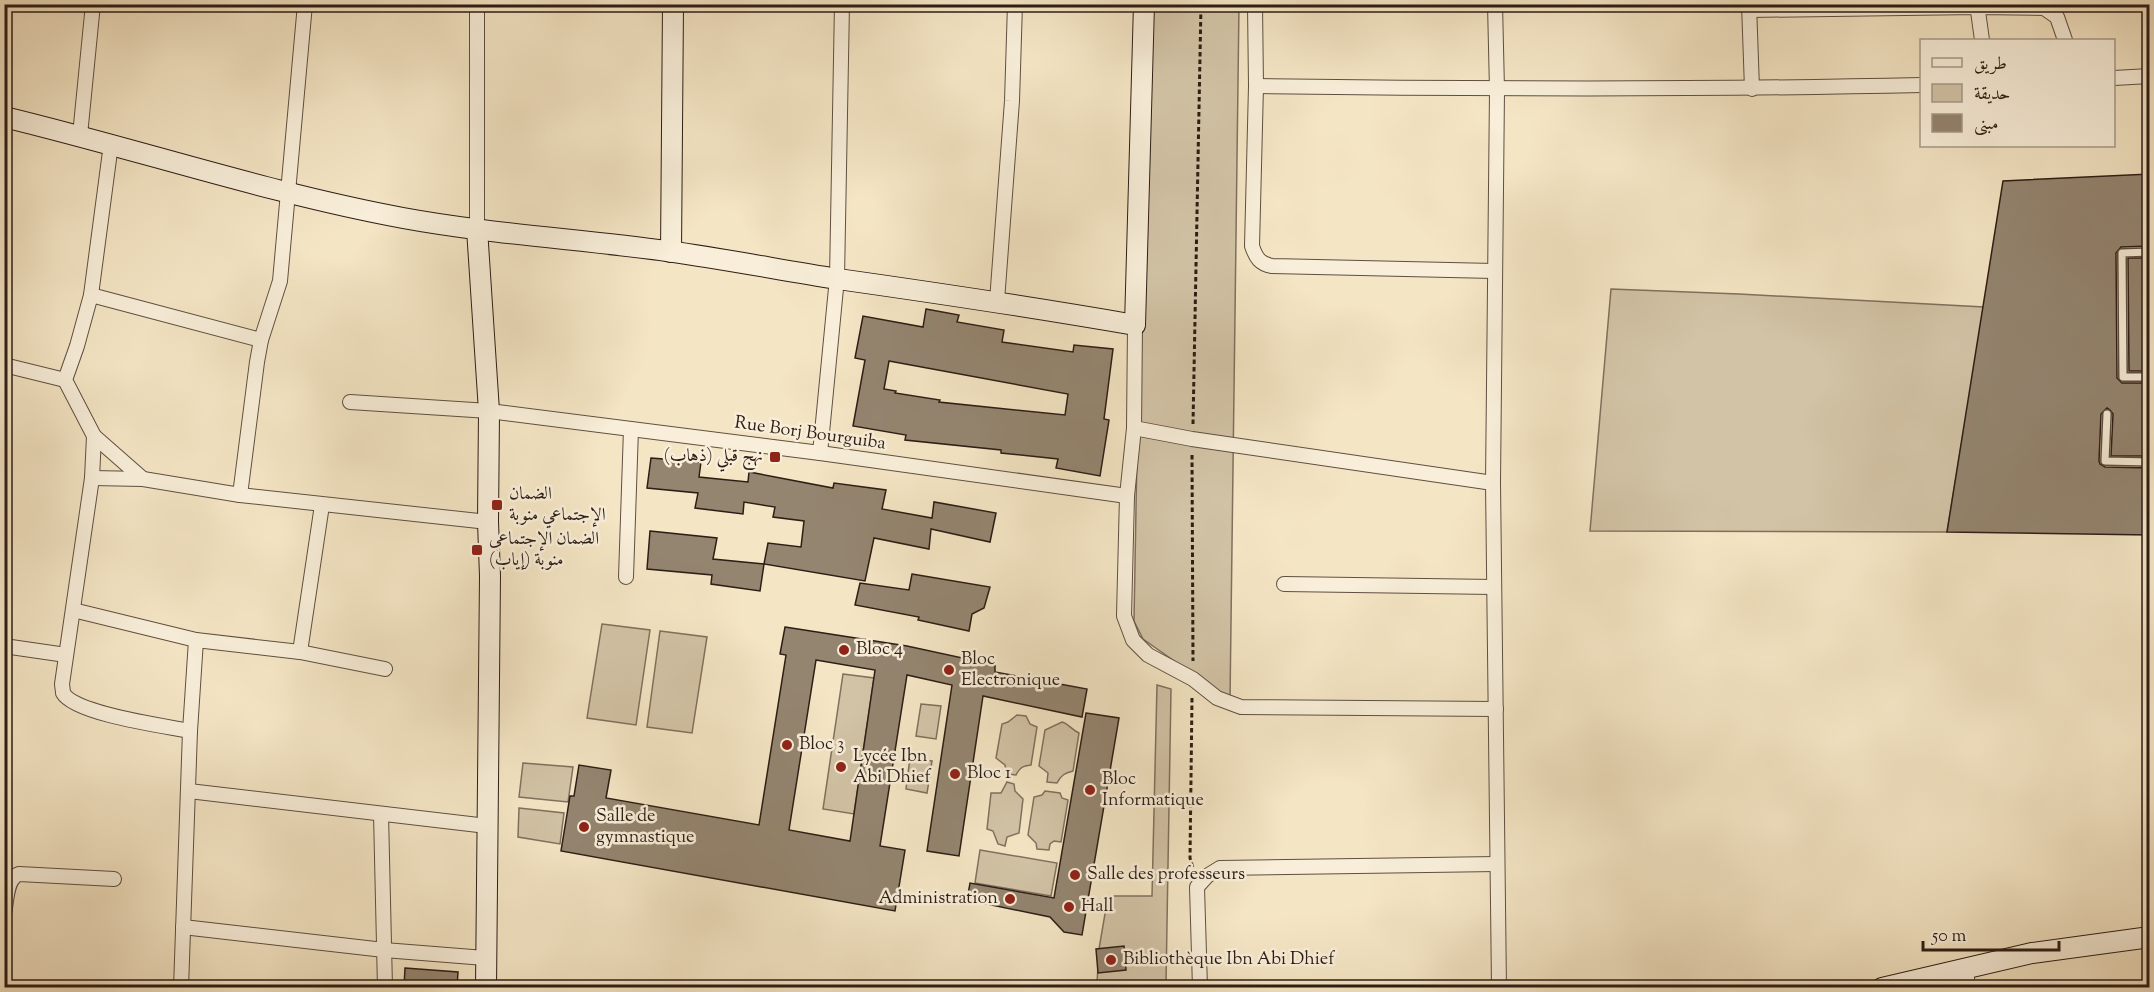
<svg xmlns="http://www.w3.org/2000/svg" width="2154" height="992" font-family="'Sorts Mill Goudy',Amiri,serif">
  <style>
    .green { fill: #d2c3a6; stroke: #80705e; stroke-width: 1.5 }
    .building { fill: #948570; stroke: #2d1d15; stroke-width: 1.5; fill-rule: evenodd }
    .lines { fill: none; stroke-linecap: round; stroke-linejoin: round }
    .lane-casing { stroke: #5f4f41; stroke-width: 10 }
    .street-casing { stroke: #5f4f41; stroke-width: 16 }
    .secondary-casing { stroke: #2d1d15; stroke-width: 22 }
    .path { stroke: #2d1d15; stroke-width: 3; stroke-dasharray: 4.5 3; stroke-linecap: butt }
    .lane { stroke: #f8eed9; stroke-width: 7 }
    .street { stroke: #f8eed9; stroke-width: 14 }
    .secondary { stroke: #f8eed9; stroke-width: 20 }
    .poi-dot { fill: #8f2418; stroke: #f8eed9; stroke-width: 2 }
    .labels { text-anchor: middle; dominant-baseline: central; stroke-width: 5; stroke-linejoin: round; paint-order: stroke }
    .street-label { font-size: 18px; fill: #2d1d15; stroke: #f8eed9 }
    .poi-label { font-size: 18px; fill: #2d1d15; stroke: #f8eed9; text-anchor: start }
  </style>
  <rect width="100%" height="100%" fill="#f4e5c4"/>
  <filter id="stains"><feTurbulence type="fractalNoise" baseFrequency=".00333" numOctaves="4"/><feColorMatrix values="0 0 0 0 .2 0 0 0 0 .09 0 0 0 0 .02 0 0 0 .5 -.17"/></filter>
  <radialGradient id="worn" r=".72"><stop offset=".6" stop-color="#630" stop-opacity="0"/><stop offset="1" stop-color="#630" stop-opacity=".3"/></radialGradient>
  <g class="green">
    <polygon points="1145,5 1239,5 1230,700 1143,639 1134,621"/>
    <polygon points="1611,289 1739,294 1984,307 1947,532 1590,531"/>
    <polygon points="602,624 650,630 636,725 587,718"/>
    <polygon points="660,631 707,637 692,733 647,727"/>
    <polygon points="843,674 874,678 854,814 823,809"/>
    <polygon points="1157,685 1171,689 1166,983 1097,983 1099,949 1108,896 1152,896"/>
    <polygon points="921,704 941,706 936,739 916,736"/>
    <path d="M1017,715L1026,716L1030,724L1037,727L1031,765C1023,766 1020,767 1016,775L1007,774L1005,765L996,758L1002,724L1008,722Z"/>
    <path d="M1062,722C1069,724 1072,730 1079,733L1073,771C1065,773 1061,775 1057,783L1047,782L1048,773L1039,766L1045,730Z"/>
    <polygon points="910,758 932,761 927,793 906,789"/>
    <polygon points="523,763 573,767 568,802 519,797"/>
    <polygon points="1007,782 1014,784 1015,791 1023,799 1019,833 1007,837 1005,846 998,844 993,831 987,829 991,793 1001,793"/>
    <polygon points="1045,791 1060,793 1062,798 1068,800 1061,842 1054,841 1050,844 1049,850 1037,849 1036,843 1028,835 1034,797 1042,795"/>
    <polygon points="519,808 564,813 560,844 518,837"/>
    <polygon points="980,850 1057,863 1051,896 975,883"/>
  </g>
  <g class="building">
    <polygon points="2150,174 2150,246 2121,247 2116,253 2117,378 2122,383 2150,383 2150,456 2111,456 2113,414 2110,410 2107,408 2101,414 2099,461 2100,464 2105,467 2150,468 2150,535 1947,532 2003,181"/>
    <polygon points="2128,258 2150,258 2150,371 2129,371"/>
    <path d="M926,309L959,315L957,322L1004,330L1002,342L1073,352L1074,345L1113,349L1104,419L1109,420L1100,476L1056,468L1058,459L1001,453V450L905,440L906,435L853,426L865,360L855,358L863,316L923,327ZM889,361L1068,394L1065,415L939,402L940,400L895,393L896,391L884,389Z"/>
    <polygon points="651,458 701,462 699,477 748,482 749,472 833,488 834,483 886,490 882,509 932,518 934,502 996,513 990,542 931,529 929,549 874,538 865,581 764,564 768,543 801,547 804,521 773,517 775,507 744,502 743,514 695,508 698,493 647,488"/>
    <polygon points="650,531 717,538 713,559 764,564 760,591 711,584 712,575 647,569"/>
    <polygon points="912,574 990,587 984,608 972,614 969,631 918,620 919,617 855,605 860,583 909,590"/>
    <path d="M785,627L907,646L995,665V672L1087,689L1082,717L983,696L959,856L927,851L952,685L907,675L880,846L905,850L895,911L561,851L570,796H574L579,765L611,770L606,798L759,825L786,655L780,654ZM816,660L875,670L850,841L789,830Z"/>
    <polygon points="1086,713 1119,718 1082,935 1064,932 1050,917 967,900 970,883 1054,898"/>
    <polygon points="1124,946 1126,970 1098,973 1096,949"/>
    <polygon points="405,968 458,972 457,987 404,987"/>
  </g>
  <g class="lines">
    <defs>
      <g id="lane">
        <polyline points="2150,252 2122,253 2123,377 2150,377"/>
        <polyline points="2107,414 2105,461 2150,462"/>
      </g>
      <g id="street">
        <path d="M1255,4L1256,86L1252,246C1256,258 1260,264 1272,266L1494,271"/>
        <polyline points="1495,4 1497,90 1493,483 1499,988"/>
        <polyline points="1749,4 1752,89"/>
        <polyline points="1977,4 1982,40"/>
        <polyline points="4,7 6,4"/>
        <polyline points="1750,10 1977,7 2044,8 2057,17 2065,40"/>
        <polyline points="2114,78 2150,76"/>
        <path d="M1256,86C1478,89 1699,90 1922,85"/>
        <polyline points="80,135 93,4"/>
        <path d="M111,144L91,295L77,346L65,380L94,436L92,478L62,684C62,685 63,691 63,693C75,714 165,726 190,731"/>
        <polyline points="477,229 477,4"/>
        <polyline points="91,295 261,340"/>
        <polyline points="997,301 1012,101 1015,4"/>
        <polyline points="1135,325 1134,428 1127,496 1124,616 1133,640 1148,655 1193,679 1217,698 1241,707 1496,709"/>
        <polyline points="4,365 65,380"/>
        <polyline points="350,402 489,411 820,453 1127,496"/>
        <polyline points="1134,428 1192,439 1493,483"/>
        <polyline points="94,436 143,479"/>
        <polyline points="820,453 837,278 842,4"/>
        <polyline points="92,478 143,479 240,495 488,522"/>
        <polyline points="240,495 257,362 261,340 280,281 305,4"/>
        <polyline points="626,577 631,429"/>
        <polyline points="1284,584 1494,587"/>
        <polyline points="73,610 196,640"/>
        <polyline points="4,646 66,655"/>
        <polyline points="300,652 322,505"/>
        <polyline points="189,791 487,826"/>
        <polyline points="381,814 385,988"/>
        <path d="M4,913C7,901 6,878 19,874L114,879"/>
        <polyline points="183,927 384,950 485,958"/>
        <polyline points="1966,968 1968,988"/>
        <polyline points="181,988 190,731 196,640 300,652 385,669"/>
        <polyline points="1200,988 1197,887 1207,876 1220,868 1497,864"/>
      </g>
      <g id="secondary">
        <path d="M4,117C137,149 268,193 403,218C490,234 579,239 667,251C724,259 781,270 838,279C937,293 1037,308 1135,325L1144,4"/>
        <polyline points="477,229 489,411 488,522 490,576 486,988"/>
        <polyline points="671,252 673,4"/>
        <polyline points="1882,988 2032,953 2150,937"/>
      </g>
    </defs>
    <use href="#lane" class="lane-casing"/>
    <use href="#street" class="street-casing"/>
    <use href="#secondary" class="secondary-casing"/>
    <g class="path">
      <polyline points="1193,424 1201,4"/>
      <polyline points="1192,455 1193,661"/>
      <polyline points="1192,698 1190,858 1193,868"/>
    </g>
    <use href="#lane" class="lane"/>
    <use href="#street" class="street"/>
    <use href="#secondary" class="secondary"/>
  </g>
  <g class="poi-dot">
    <rect x="769" y="451" width="12" height="12" rx="3"/>
    <rect x="491" y="499" width="12" height="12" rx="3"/>
    <rect x="471" y="544" width="12" height="12" rx="3"/>
    <circle cx="844" cy="650" r="6"/>
    <circle cx="949" cy="670" r="6"/>
    <circle cx="787" cy="745" r="6"/>
    <circle cx="841" cy="767" r="6"/>
    <circle cx="955" cy="774" r="6"/>
    <circle cx="1090" cy="790" r="6"/>
    <circle cx="584" cy="827" r="6"/>
    <circle cx="1075" cy="875" r="6"/>
    <circle cx="1010" cy="899" r="6"/>
    <circle cx="1069" cy="907" r="6"/>
    <circle cx="1111" cy="960" r="6"/>
  </g>
  <g class="labels">
    <g class="street-label">
      <text transform="translate(810 434) rotate(8)">Rue Borj Bourguiba</text>
    </g>
    <g class="poi-label">
      <text x="763" y="457" text-anchor="end">نهج قبلي (ذهاب)</text>
      <text x="509" y="495">الضمان<tspan x="509" dy="21">الإجتماعي منوبة</tspan></text>
      <text x="489" y="540">الضمان الإجتماعي<tspan x="489" dy="21">منوبة (إياب)</tspan></text>
      <text x="856" y="650">Bloc 4</text>
      <text x="961" y="660">Bloc<tspan x="961" dy="21">Electronique</tspan></text>
      <text x="799" y="745">Bloc 3</text>
      <text x="853" y="757">Lycée Ibn<tspan x="853" dy="21">Abi Dhief</tspan></text>
      <text x="967" y="774">Bloc 1</text>
      <text x="1102" y="780">Bloc<tspan x="1102" dy="21">Informatique</tspan></text>
      <text x="596" y="817">Salle de<tspan x="596" dy="21">gymnastique</tspan></text>
      <text x="1087" y="875">Salle des professeurs</text>
      <text x="998" y="899" text-anchor="end">Administration</text>
      <text x="1081" y="907">Hall</text>
      <text x="1123" y="960">Bibliothèque Ibn Abi Dhief</text>
    </g>
  </g>
  <rect width="2154" height="992" fill="none" stroke="#f4e5c4" stroke-width="24"/>
  <rect x="6" y="6" width="2142" height="980" fill="none" stroke="#2d1d15" stroke-width="3"/>
  <rect x="12" y="12" width="2130" height="968" fill="none" stroke="#2d1d15" stroke-width="1.5"/>
  <rect x="1920" y="39" width="195" height="108" fill="#f8eed9" stroke="#a79a8b" stroke-width="1.5"/>
  <rect x="1932" y="58" width="30" height="9" fill="#f8eed9" stroke="#a79a8b" stroke-width="1.5"/>
  <text x="1974" y="69" font-size="18" fill="#2d1d15">طريق</text>
  <rect x="1932" y="84" width="30" height="18" fill="#d2c3a6" stroke="#a79a8b" stroke-width="1.5"/>
  <text x="1974" y="99" font-size="18" fill="#2d1d15">حديقة</text>
  <rect x="1932" y="114" width="30" height="18" fill="#948570" stroke="#a79a8b" stroke-width="1.5"/>
  <text x="1974" y="129" font-size="18" fill="#2d1d15">مبنى</text>
  <path d="M1923 941v9h136v-9" fill="none" stroke="#2d1d15" stroke-width="3"/>
  <text x="1932" y="941" font-size="18" fill="#2d1d15" stroke="#f8eed9" stroke-width="4.5" paint-order="stroke">50 m</text>
  <rect width="100%" height="100%" filter="url(#stains)"/>
  <rect width="100%" height="100%" fill="url(#worn)"/>
</svg>
